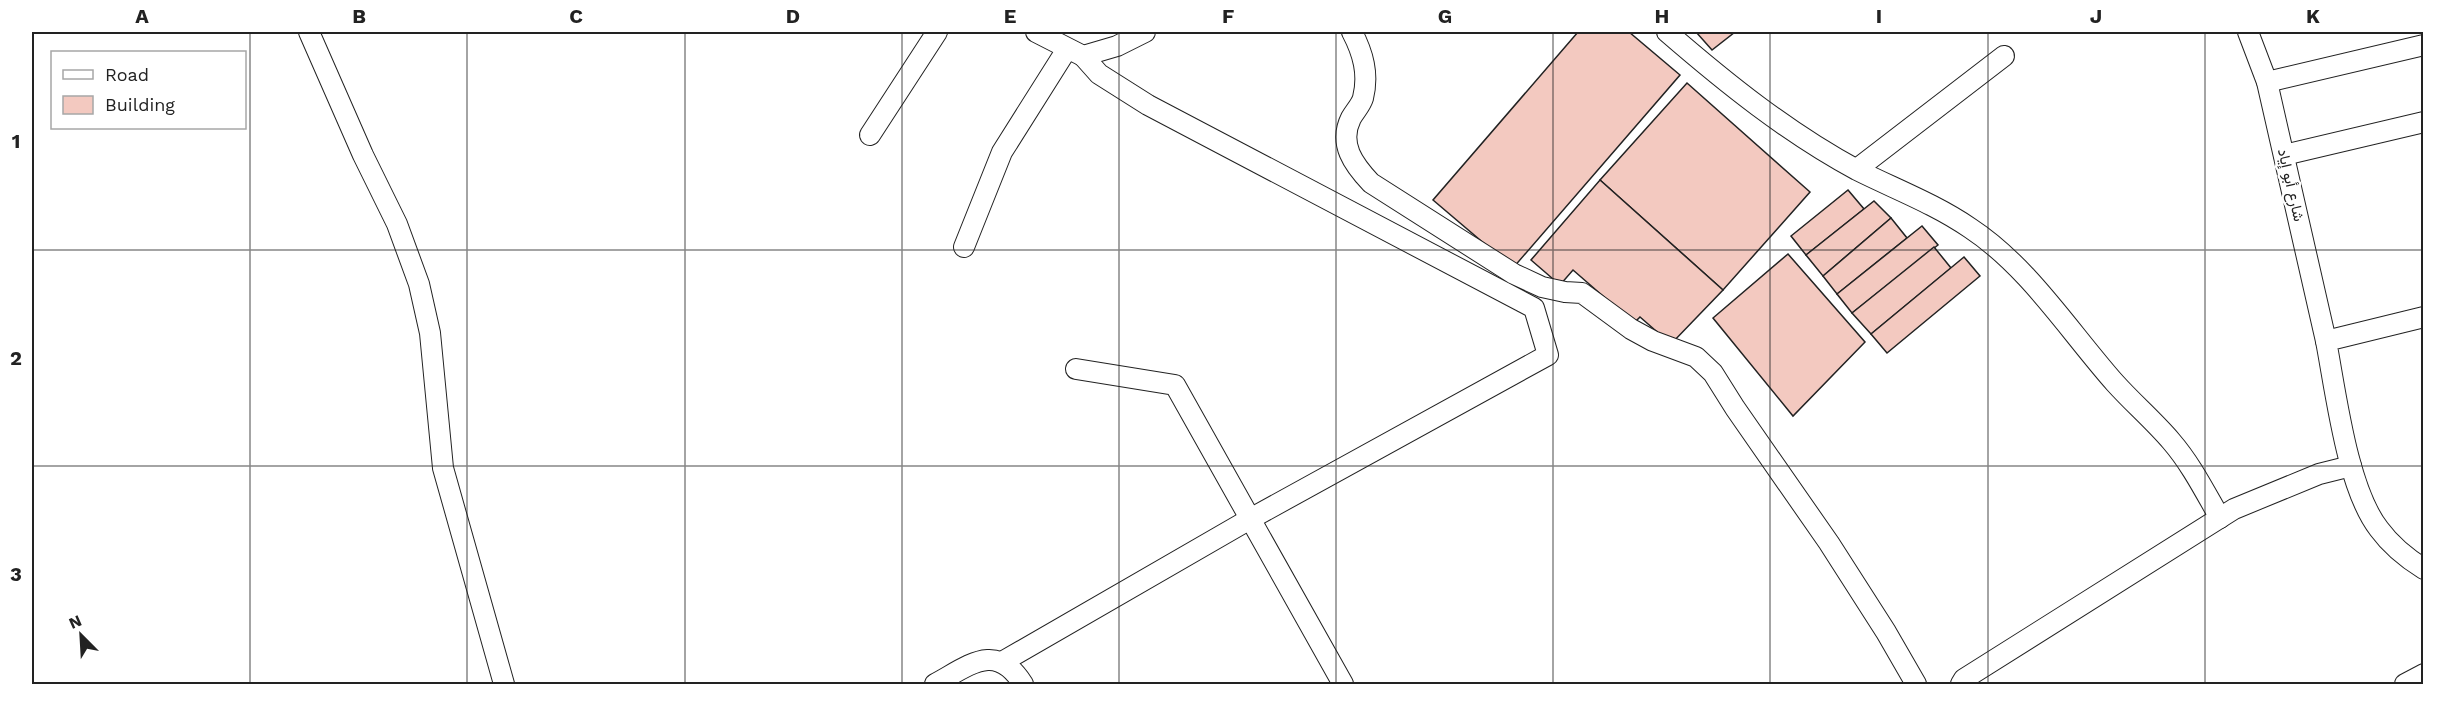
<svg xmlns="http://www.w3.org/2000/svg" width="2455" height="716" font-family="'Work Sans',Vazirmatn,sans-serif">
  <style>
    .building { fill: #f3c9c0; stroke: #222; stroke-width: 1.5 }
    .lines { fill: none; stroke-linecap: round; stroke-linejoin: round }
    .minor-casing { stroke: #222; stroke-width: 22 }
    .minor { stroke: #fff; stroke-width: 20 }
    .grid { fill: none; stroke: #222; stroke-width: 1.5; stroke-opacity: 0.55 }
    .labels { text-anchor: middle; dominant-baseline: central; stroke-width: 4.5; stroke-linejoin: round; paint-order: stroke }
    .street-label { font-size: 15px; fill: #222; stroke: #fff }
    .neatline { fill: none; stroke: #222; stroke-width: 2 }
    .grid-label { font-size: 20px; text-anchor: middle; font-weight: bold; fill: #222 }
  </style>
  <rect width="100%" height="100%" fill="#fff"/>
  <g class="building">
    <polygon points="1578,32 1629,32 1680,75 1513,268 1433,200"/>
    <polygon points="1696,32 1735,32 1712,50"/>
    <polygon points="1687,83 1810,192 1723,290 1600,180"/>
    <polygon points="1600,180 1723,290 1671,344 1640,317 1634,323 1573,270 1560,285 1531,260"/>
    <polygon points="1848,190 1864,209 1806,255 1791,236"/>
    <polygon points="1874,201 1891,218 1823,276 1806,255"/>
    <polygon points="1891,218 1907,238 1837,294 1823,276"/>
    <polygon points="1922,226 1938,245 1852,313 1837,294"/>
    <polygon points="1934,247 1951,268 1871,334 1852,313"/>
    <polygon points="1788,254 1865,342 1793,416 1713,318"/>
    <polygon points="1964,257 1980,276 1887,353 1871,334"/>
  </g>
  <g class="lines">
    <defs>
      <g id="minor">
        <polyline points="309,32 363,155 397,224 419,284 430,333 443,468 504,684"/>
        <polyline points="1036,32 1083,56 1117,46 1145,32"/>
        <path d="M1352,32C1363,53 1369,74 1363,98C1361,105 1355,111 1351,118C1338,144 1354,165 1371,183L1514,274L1542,287L1565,292L1582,293L1631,329L1653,341L1696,357L1713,373L1735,408L1829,543L1886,632L1916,684"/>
        <path d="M1667,32C1726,83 1788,133 1857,170C1895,189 1935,204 1970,228C2028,266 2069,331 2115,383C2133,403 2154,421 2171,441C2191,464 2205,492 2220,518"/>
        <polyline points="2248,32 2267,82 2326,341"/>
        <polyline points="2267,82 2424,45"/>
        <polyline points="870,135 937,32"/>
        <polyline points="2284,155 2424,122"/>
        <polyline points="1857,169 2004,56"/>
        <polyline points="964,247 1002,152 1067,49"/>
        <path d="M2424,317L2326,341C2336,393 2347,488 2379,529C2390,544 2408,559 2424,569"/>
        <polyline points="1076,369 1175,385 1343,684"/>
        <polyline points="1002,662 1250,519 1548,355 1534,308 1148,105 1099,74 1083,56"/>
        <path d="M935,684C970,665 996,641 1023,684"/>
        <polyline points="1961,684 1964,679 2234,509 2319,474 2351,466"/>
        <polyline points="2405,684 2424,674"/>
      </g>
    </defs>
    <use href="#minor" class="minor-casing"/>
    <use href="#minor" class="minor"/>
  </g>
  <path class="grid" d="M250,32V684M467,32V684M685,32V684M902,32V684M1119,32V684M1336,32V684M1553,32V684M1770,32V684M1988,32V684M2205,32V684M32,250H2424M32,466H2424"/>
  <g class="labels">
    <g class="street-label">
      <text transform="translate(2291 185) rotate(77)">شارع أبو إياد</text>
    </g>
  </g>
  <rect width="2455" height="716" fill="none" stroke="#ffffff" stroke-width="66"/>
  <rect x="51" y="51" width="195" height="78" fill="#ffffff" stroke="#a7a7a7" stroke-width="1.5"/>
  <rect x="63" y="70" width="30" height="9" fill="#ffffff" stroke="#a7a7a7" stroke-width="1.5"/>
  <text x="105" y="81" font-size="18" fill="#222222">Road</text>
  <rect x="63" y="96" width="30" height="18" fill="#f3c9c0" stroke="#a7a7a7" stroke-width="1.5"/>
  <text x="105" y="111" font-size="18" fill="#222222">Building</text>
  <g transform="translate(81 635) rotate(336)" stroke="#ffffff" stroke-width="4.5" paint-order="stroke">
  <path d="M0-4.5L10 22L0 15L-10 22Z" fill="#222222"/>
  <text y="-9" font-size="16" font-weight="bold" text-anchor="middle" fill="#222222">N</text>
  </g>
  <rect x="33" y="33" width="2389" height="650" class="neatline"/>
  <g class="grid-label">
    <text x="142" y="23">A</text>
    <text x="359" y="23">B</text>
    <text x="576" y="23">C</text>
    <text x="793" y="23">D</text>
    <text x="1010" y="23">E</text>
    <text x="1228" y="23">F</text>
    <text x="1445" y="23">G</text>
    <text x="1662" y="23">H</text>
    <text x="1879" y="23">I</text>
    <text x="2096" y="23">J</text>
    <text x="2313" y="23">K</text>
    <text x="16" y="148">1</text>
    <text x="16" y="365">2</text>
    <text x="16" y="581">3</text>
  </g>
</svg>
